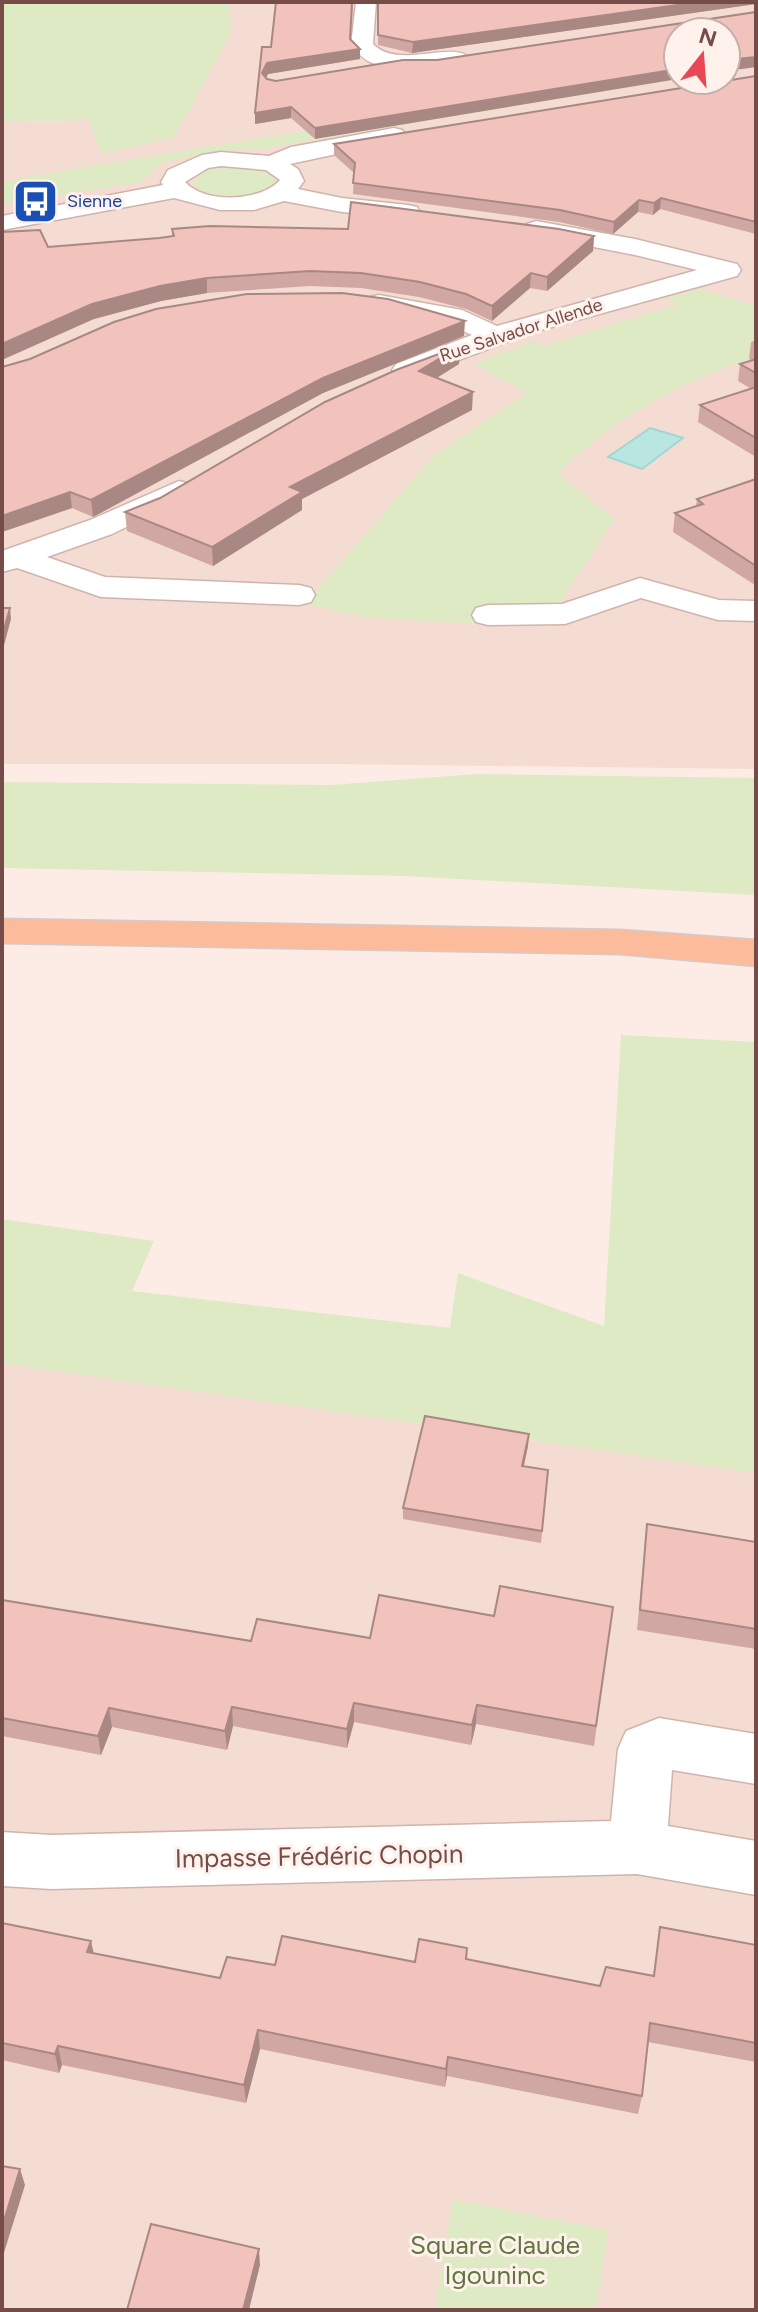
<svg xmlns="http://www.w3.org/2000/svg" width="758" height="2312" font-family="Figtree,sans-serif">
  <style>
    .residential { fill: #f4dcd3; fill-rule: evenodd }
    .green { fill: #deeac3 }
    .water { fill: #b9e6e0; stroke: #9fd8d0; stroke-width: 2 }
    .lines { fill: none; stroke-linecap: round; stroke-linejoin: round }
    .minor-casing { stroke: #d0b3ad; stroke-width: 3 }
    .major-casing { stroke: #d6c9c8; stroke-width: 3 }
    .minor { fill: #fff; fill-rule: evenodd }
    .major { fill: #fcbc9c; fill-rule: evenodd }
    .wall { fill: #d0a7a2 }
    .shaded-wall { fill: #a98884 }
    .building { fill: #f2c2bc; stroke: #a98884; stroke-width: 2 }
    .labels { text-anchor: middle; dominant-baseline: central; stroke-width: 6; stroke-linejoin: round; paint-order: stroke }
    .far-transit-label { font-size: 18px; fill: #164399; stroke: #fff1eb; text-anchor: start }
    .far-street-label { font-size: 18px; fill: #764c49; stroke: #fff1eb }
    .near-street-label { font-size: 26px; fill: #764c49; stroke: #fff1eb }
    .near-park-label { font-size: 26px; fill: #5f763f; stroke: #fff1eb }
  </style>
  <rect width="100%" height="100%" fill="#fdece5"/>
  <g class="residential">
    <path d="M229,2H756V769L327,764H2V121L89,120L231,33ZM678,32H726V80H678Z"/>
    <polygon points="2,1363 756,1473 756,2310 2,2310"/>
  </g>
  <g class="green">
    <polygon points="2,2 229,2 231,33 174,137 101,154 89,120 2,121"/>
    <polygon points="678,69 678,79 261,149 214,151 162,163 141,182 2,204 2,183 25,177"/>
    <path d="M224,166L263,169L272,173L276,183C258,203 215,201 195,186L193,181L202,171Z"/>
    <path d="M701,289L756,306V357C682,380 613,419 558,473L614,519L558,606L487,624L371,618L305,604L433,456L527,393L473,363L533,341L543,346L676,305L666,298Z"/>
    <polygon points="477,774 756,778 756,895 405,876 2,868 2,782 331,785"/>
    <polygon points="621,1035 756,1042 756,1473 2,1363 2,1219 154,1241 132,1291 450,1328 458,1273 604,1326"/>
    <polygon points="453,2199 609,2230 595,2310 435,2310"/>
  </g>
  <polygon class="water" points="650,428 683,438 642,469 608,457"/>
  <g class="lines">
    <defs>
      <g id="minor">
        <path d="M356,2H376L373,44C398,70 454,40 469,58C455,75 389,70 370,62C362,58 357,52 351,45Z"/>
        <path d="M394,128L402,130L406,135L402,140L290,164L298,169L304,181L298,189L342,198L408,205L417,207L420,212L417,217L408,219L342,212L284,201L254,210H220L174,198L2,230V216L163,185L161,182L168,170L202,155L221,152L269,156L291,147ZM221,166L266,170L280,180C260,202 205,204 185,182L208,168Z"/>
        <polygon points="536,221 635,239 737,264 741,270 737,276 534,332 416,376 406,378 396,376 392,370 396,364 472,335 445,323 370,309 366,303 370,297 379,295 462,310 497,326 697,270 635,255 527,234 523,229 527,224"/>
        <polygon points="179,481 190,484 194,490 190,496 112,534 47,557 105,577 299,585 311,588 315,595 311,602 299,605 101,597 17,568 2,572 2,551 90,520"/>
        <polygon points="640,578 719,600 756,601 756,621 718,620 641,598 565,624 488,625 476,622 472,615 476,608 488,605 562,604"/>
        <polygon points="659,1718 756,1734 756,1784 672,1770 668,1826 756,1841 756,1895 637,1874 51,1889 2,1886 2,1832 51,1835 611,1821 618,1749 626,1731"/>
      </g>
      <polygon id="major" points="2,919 620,930 756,940 756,966 620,954 2,943"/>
    </defs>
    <use href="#minor" class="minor-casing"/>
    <use href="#major" class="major-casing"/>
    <use href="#minor" class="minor"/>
    <use href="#major" class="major"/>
  </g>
  <g class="wall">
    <polygon points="353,2 351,40 360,49 360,59 268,74 266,78 267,79 276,81 437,60 756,12 756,67 726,71 726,32 315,139 291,118 255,124 271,47"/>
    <polygon points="378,2 756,2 756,4 412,53 378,45"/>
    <polygon points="756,76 756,234 660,209 653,215 638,212 613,234 559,222 353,194 354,173 334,155 334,144"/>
    <polygon points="172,229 594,236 593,251 547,291 530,288 492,321 466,309 419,297 361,288 310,286 207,293 161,301 94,319 48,247 159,238 172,236"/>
    <polygon points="464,336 323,393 93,517 72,508 2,532 2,367"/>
    <polygon points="756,340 756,457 698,422 700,405 750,388 738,381 740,364 751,360 749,359 751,342"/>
    <polygon points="460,346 459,364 437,378 472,410 302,499 302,510 213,566 127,531 125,512 160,498"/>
    <polygon points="756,479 756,585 755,585 673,532 675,513 696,506 697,499"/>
    <polygon points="528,1446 524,1466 548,1470 541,1543 403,1519 403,1508"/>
    <polygon points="647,1524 756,1542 756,1649 637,1630"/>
    <polygon points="2,1600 251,1641 370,1638 494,1616 613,1607 594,1746 476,1724 471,1745 354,1722 347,1748 233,1726 227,1750 112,1727 101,1755 2,1736"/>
    <polygon points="2,1923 94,1954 220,1978 275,1965 415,1962 466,1959 600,1986 653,1976 660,1927 756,1945 756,2062 648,2042 642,2096 638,2114 447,2076 445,2087 260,2049 246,2103 62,2065 59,2073 2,2060"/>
  </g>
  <g class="shaded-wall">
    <polygon points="699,2 756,2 756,4 412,53 413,42"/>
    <polygon points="360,49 360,59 268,74 262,84 262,73 267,63"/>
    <polygon points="756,57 756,67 726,71 727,60"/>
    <polygon points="678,69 678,79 315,139 315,128"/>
    <polygon points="291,107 291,118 255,124 255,113"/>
    <polygon points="661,198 660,209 653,215 654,203"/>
    <polygon points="639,200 638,212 613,234 614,222"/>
    <polygon points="594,236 593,251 547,291 547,277"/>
    <polygon points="531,273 530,288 492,321 492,306"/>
    <polygon points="207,278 207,293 161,301 94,319 2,360 2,344 92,304 160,286"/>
    <polygon points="465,321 464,336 323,393 93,517 91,500 323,378"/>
    <polygon points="460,346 459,364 418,389 419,371"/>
    <polygon points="473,392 472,410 302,499 302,510 213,566 212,547 290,487"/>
    <polygon points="70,492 72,508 2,532 2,516"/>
    <polygon points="10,608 11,619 2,653 2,636"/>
    <polygon points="529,1434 528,1446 521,1478 522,1466"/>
    <polygon points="354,1703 354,1722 347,1748 347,1729"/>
    <polygon points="477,1705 476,1724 471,1745 472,1725"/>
    <polygon points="232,1707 233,1726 227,1750 225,1731"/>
    <polygon points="109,1708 112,1727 101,1755 98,1736"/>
    <polygon points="91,1941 95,1959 87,1952"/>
    <polygon points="258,2030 260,2049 246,2103 244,2085"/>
    <polygon points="58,2046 62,2065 59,2073 55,2054"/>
    <polygon points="448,2057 447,2076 445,2087 446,2069"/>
    <polygon points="20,2169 25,2185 2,2259 2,2227"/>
    <polygon points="259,2249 260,2265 249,2310 243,2310"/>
  </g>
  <g class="building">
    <polygon points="276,2 352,2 350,39 360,49 267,63 262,73 267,79 276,81 403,60 437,60 756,12 756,57 727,60 726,62 726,32 678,32 678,69 315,128 291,107 255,113 262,47 271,47"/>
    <polygon points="378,2 699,2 413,42 378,35"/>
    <polygon points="756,76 756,222 661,198 654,203 639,200 614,222 560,210 353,183 355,163 334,144"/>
    <polygon points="351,202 559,229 594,236 547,277 531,273 492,306 466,294 420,282 361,273 310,271 207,278 160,286 92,304 2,344 2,232 40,230 48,247 159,238 174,236 172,229 210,226 348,229"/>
    <polygon points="342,293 388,299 465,321 323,378 91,500 70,492 2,516 2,367 30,359 114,322 156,309 247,294"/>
    <polygon points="460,346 419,371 473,392 290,487 302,492 212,547 125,512 160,498 325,402 396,370"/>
    <polygon points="756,359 756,373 740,364"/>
    <polygon points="756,387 756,438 700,405"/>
    <polygon points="756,479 756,566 675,513 703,504 697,499"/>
    <polygon points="2,608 10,608 2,636"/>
    <polygon points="425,1416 529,1434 522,1466 548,1470 542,1531 403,1508"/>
    <polygon points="647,1524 756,1542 756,1629 640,1610"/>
    <polygon points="500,1586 613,1607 596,1726 477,1705 472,1725 354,1703 347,1729 232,1707 225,1731 109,1708 98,1736 2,1718 2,1600 251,1641 257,1619 370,1638 379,1595 494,1616"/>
    <polygon points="2,1923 91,1941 87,1952 220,1978 227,1957 275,1965 282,1936 415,1962 419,1939 467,1948 466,1959 600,1986 606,1967 654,1976 660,1927 756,1945 756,2043 650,2023 642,2096 448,2057 446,2069 258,2030 244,2085 58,2046 55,2054 2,2043"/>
    <polygon points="2,2166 20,2169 2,2227"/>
    <polygon points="151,2224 259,2249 243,2310 127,2310"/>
  </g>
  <defs>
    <symbol id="bus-square" viewBox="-11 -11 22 22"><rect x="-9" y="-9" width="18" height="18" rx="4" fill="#1a4fb4" stroke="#fff1eb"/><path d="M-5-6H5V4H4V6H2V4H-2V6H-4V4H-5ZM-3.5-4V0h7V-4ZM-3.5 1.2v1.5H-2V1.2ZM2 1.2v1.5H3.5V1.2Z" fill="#fff"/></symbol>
  </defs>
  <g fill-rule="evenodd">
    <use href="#bus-square" x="10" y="176" width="51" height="51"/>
  </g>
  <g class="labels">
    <g class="far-transit-label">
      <text x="67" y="201">Sienne</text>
    </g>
    <g class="far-street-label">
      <text transform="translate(521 330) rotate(-18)">Rue Salvador Allende</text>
    </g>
    <g class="near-street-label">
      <text transform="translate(319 1856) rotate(-1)">Impasse Frédéric Chopin</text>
    </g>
    <g class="near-park-label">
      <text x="495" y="2245">Square Claude<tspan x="495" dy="30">Igouninc</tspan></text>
    </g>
  </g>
  <rect width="758" height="2312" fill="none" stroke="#764c49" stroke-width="8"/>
  <g transform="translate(702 56) rotate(17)"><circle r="38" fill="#fff1eb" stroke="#c8afaa" stroke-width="2"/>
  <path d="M0-6L14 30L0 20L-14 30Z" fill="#e84853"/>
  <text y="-12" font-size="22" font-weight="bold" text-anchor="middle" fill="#764c49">N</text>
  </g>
</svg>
